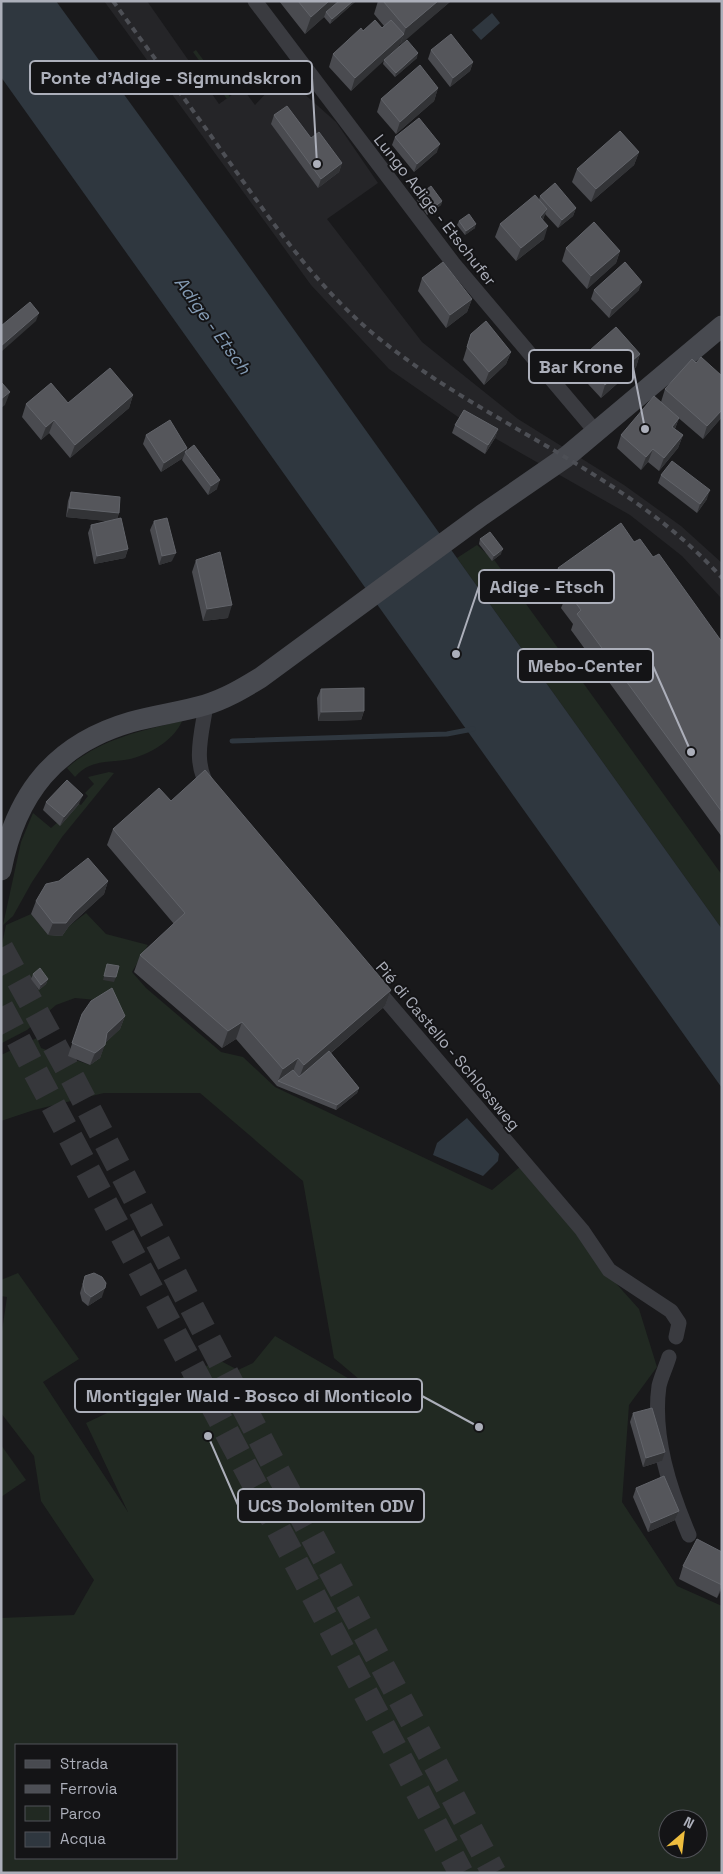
<svg xmlns="http://www.w3.org/2000/svg" width="723" height="1874" font-family="'Space Grotesk',sans-serif">
  <style>
    .built { fill: #252528 }
    .green { fill: #212922; fill-rule: evenodd }
    .water { fill: #2f373f }
    .lines { fill: none; stroke-linecap: round; stroke-linejoin: round }
    .stream { stroke: #2f373f; stroke-width: 5 }
    .trunk-tunnel { stroke: #36373b; stroke-width: 25; stroke-dasharray: 25 12; stroke-linecap: butt }
    .minor { stroke: #3a3b40; stroke-width: 15 }
    .secondary { stroke: #484a50; stroke-width: 21 }
    .rail { stroke: #4d4f55; stroke-width: 4; stroke-dasharray: 6 5; stroke-linecap: butt }
    .wall { fill: #4a4b50 }
    .shaded-wall { fill: #323336 }
    .building { fill: #55565b; stroke: #62646a }
    .labels { text-anchor: middle; dominant-baseline: central; stroke-width: 4; stroke-linejoin: round; paint-order: stroke }
    .street-label { font-size: 16px; fill: #acafba; stroke: #141416 }
    .water-label { font-size: 18px; font-style: italic; fill: #849bb4; stroke: #141416 }
    .leader { fill: none; stroke: #acafba; stroke-width: 2 }
    .callout-dot { fill: #acafba; stroke: #141416; stroke-width: 2 }
    .callout { fill: #141416; stroke: #acafba; stroke-width: 2 }
    .callout-label { font-size: 18px; text-anchor: middle; font-weight: bold; fill: #acafba }
  </style>
  <rect width="100%" height="100%" fill="#19191b"/>
  <polygon class="built" points="104,1 147,1 219,104 239,90 246,93 255,105 283,75 336,122 378,183 327,219 422,342 518,419 624,485 681,526 722,563 722,599 682,556 630,515 461,419 389,369 311,285"/>
  <g class="green">
    <polygon points="196,50 230,97 227,99 193,52"/>
    <polygon points="477,545 495,561 722,875 722,929 457,558"/>
    <path d="M182,721C175,738 155,751 137,757C114,765 93,756 75,777L67,768C100,739 140,731 182,721Z"/>
    <polygon points="109,772 114,773 62,837 32,882 13,916 3,925 21,842 33,813 51,828 79,804 81,805 88,796 85,793 94,784 88,777"/>
    <path d="M86,913L106,934L148,945L132,972L146,988L221,1052L243,1057L275,1087L492,1190L521,1166L578,1234L604,1270L639,1309L657,1367L629,1405L622,1502L677,1586L722,1606V1873H1V1618L74,1615L94,1580L41,1501L34,1456L1,1413V1338L7,1297L1,1296V1280L18,1273L79,1359L43,1382L128,1512L86,1423L219,1360L238,1370L253,1363L275,1336L379,1396L334,1358L303,1181L200,1093H104L34,1110L1,1121V1055L37,1038L41,1048L90,1065L107,1001L75,998L56,1005L27,1030L2,1043L1,949L6,925L31,914L48,935L69,926ZM16,1745H176V1858H16ZM668,1819H698V1849H668Z"/>
    <polygon points="1,1445 26,1480 1,1497"/>
  </g>
  <g class="water">
    <polygon points="1,1 56,1 232,243 722,929 722,1088 1,77"/>
    <polygon points="492,13 500,23 481,40 472,30"/>
    <polygon points="467,1118 499,1154 498,1161 483,1176 433,1155 437,1143"/>
  </g>
  <g class="lines">
    <polyline class="stream" points="232,741 447,734 473,729"/>
    <g class="trunk-tunnel">
      <polyline points="1,948 73,1079 275,1467 494,1873"/>
      <polyline points="1,1007 461,1873"/>
    </g>
    <g class="minor">
      <polyline points="255,1 453,263 596,432"/>
      <path d="M206,705C202,733 191,765 211,790"/>
      <polyline points="374,986 582,1230 609,1270 671,1311 679,1323 676,1337"/>
      <path d="M669,1357C666,1367 661,1377 659,1386C652,1436 670,1490 689,1535"/>
    </g>
    <path class="secondary" d="M1,870C16,794 55,744 131,722C156,715 181,712 205,705C225,699 242,689 260,678L482,515L566,457L722,326"/>
    <path class="rail" d="M113,1C149,51 186,100 221,150C267,215 314,285 376,336C486,426 626,471 722,578"/>
  </g>
  <g class="wall">
    <polygon points="279,1 356,1 330,24 324,17 305,34"/>
    <polygon points="378,1 451,1 400,44 351,91 329,67 333,54 363,31 382,28 384,26 374,14"/>
    <polygon points="431,50 473,62 470,71 450,87 428,59"/>
    <polygon points="417,58 395,77 383,64 384,60"/>
    <polygon points="438,88 434,101 396,134 377,112 381,99"/>
    <polygon points="274,115 311,138 342,163 339,172 318,188 271,124"/>
    <polygon points="395,137 437,152 414,172 392,145"/>
    <polygon points="639,152 634,165 591,202 572,182 577,169"/>
    <polygon points="418,196 442,201 441,205 427,215 417,200"/>
    <polygon points="540,196 576,208 573,216 558,228 545,214 543,220 544,239 516,261 495,237 500,224 539,200"/>
    <polygon points="459,221 475,228 465,235 457,225"/>
    <polygon points="566,248 620,251 616,263 587,289 562,261"/>
    <polygon points="422,278 472,299 467,312 446,328 418,291"/>
    <polygon points="594,290 639,290 609,318 591,299"/>
    <polygon points="471,334 511,352 506,364 484,385 463,360"/>
    <polygon points="640,354 636,367 601,398 576,371 581,358"/>
    <polygon points="665,389 722,417 703,439 675,415 679,418 675,429 683,435 678,448 659,471 648,462 641,470 617,448 621,435 661,402"/>
    <polygon points="133,395 129,408 70,458 49,433 41,440 22,417 26,404 68,403"/>
    <polygon points="455,425 498,429 495,438 485,454 452,433"/>
    <polygon points="146,435 187,448 187,451 217,489 208,495 182,460 183,458 161,472 143,444"/>
    <polygon points="661,475 707,499 697,513 658,483"/>
    <polygon points="71,492 119,513 117,519 128,549 125,558 94,564 88,533 91,525 108,521 66,517 68,501"/>
    <polygon points="154,521 172,561 159,565 150,530"/>
    <polygon points="480,539 501,554 492,561 479,544"/>
    <polygon points="634,542 653,557 722,642 722,837 571,630 573,624 561,608 564,601 552,585 558,568"/>
    <polygon points="196,560 228,618 203,621 192,572"/>
    <polygon points="321,689 364,711 361,720 318,721 317,698"/>
    <polygon points="171,801 391,990 385,1006 331,1053 359,1088 357,1093 336,1110 277,1086 236,1039 222,1048 134,972 140,955 174,924 107,845 113,829"/>
    <polygon points="46,802 79,804 60,826 43,810"/>
    <polygon points="108,881 104,894 69,926 62,936 48,935 31,914 36,901"/>
    <polygon points="33,974 48,979 46,984 39,990 31,979"/>
    <polygon points="82,1014 125,1016 120,1029 105,1043 100,1058 90,1065 68,1056"/>
    <polygon points="85,1276 102,1297 88,1306 82,1301 80,1293"/>
    <polygon points="633,1413 662,1461 643,1467 630,1422"/>
    <polygon points="636,1488 679,1511 675,1520 648,1532 633,1497"/>
    <polygon points="722,1552 722,1588 717,1598 679,1579 683,1566"/>
  </g>
  <g class="shaded-wall">
    <polygon points="329,1 342,1 326,12 324,17 305,34 311,17"/>
    <polygon points="353,1 356,1 330,24 332,19"/>
    <polygon points="438,1 451,1 400,45 406,28"/>
    <polygon points="404,34 399,47 351,91 355,78"/>
    <polygon points="418,53 417,58 395,77 396,73"/>
    <polygon points="473,62 470,71 450,87 453,78"/>
    <polygon points="438,88 434,101 396,134 400,122"/>
    <polygon points="440,144 437,152 414,172 417,164"/>
    <polygon points="639,152 634,165 591,202 596,189"/>
    <polygon points="342,163 339,172 318,188 321,179"/>
    <polygon points="442,201 441,205 427,215 429,211"/>
    <polygon points="576,208 573,216 558,228 562,220"/>
    <polygon points="547,209 542,222 540,217"/>
    <polygon points="476,224 475,228 465,235 466,231"/>
    <polygon points="548,226 544,239 516,261 521,248"/>
    <polygon points="620,251 616,263 587,289 591,276"/>
    <polygon points="642,282 639,290 609,318 612,309"/>
    <polygon points="472,299 467,312 446,328 450,315"/>
    <polygon points="39,313 36,321 1,352 1,346"/>
    <polygon points="511,352 506,364 484,385 489,372"/>
    <polygon points="640,354 636,367 601,398 605,385"/>
    <polygon points="10,392 5,405 1,408 1,399"/>
    <polygon points="133,395 129,408 70,458 75,445"/>
    <polygon points="722,410 722,417 703,439 707,426"/>
    <polygon points="679,418 674,431 672,427"/>
    <polygon points="54,420 49,433 41,440 46,427"/>
    <polygon points="498,429 495,438 485,454 488,445"/>
    <polygon points="683,435 678,448 659,471 664,458"/>
    <polygon points="187,448 183,458 161,472 164,463"/>
    <polygon points="653,449 648,462 641,470 646,457"/>
    <polygon points="220,480 217,489 208,495 211,486"/>
    <polygon points="710,490 707,499 697,513 700,504"/>
    <polygon points="69,508 119,513 116,522 66,517"/>
    <polygon points="128,549 125,558 94,564 97,556"/>
    <polygon points="503,549 501,554 492,561 494,556"/>
    <polygon points="176,553 172,561 159,565 162,556"/>
    <polygon points="232,605 228,618 203,621 207,609"/>
    <polygon points="364,711 361,720 318,721 321,712"/>
    <polygon points="83,795 79,804 60,826 64,817"/>
    <polygon points="108,881 104,894 69,926 62,936 48,935 53,923 73,914"/>
    <polygon points="104,976 116,977 114,982 103,980"/>
    <polygon points="48,979 46,984 39,990 41,985"/>
    <polygon points="391,990 385,1006 298,1081 304,1065"/>
    <polygon points="125,1016 120,1029 102,1046 107,1033"/>
    <polygon points="242,1022 236,1039 222,1048 228,1031"/>
    <polygon points="105,1045 100,1058 90,1065 95,1053"/>
    <polygon points="298,1058 292,1074 278,1081 283,1069"/>
    <polygon points="359,1088 357,1093 336,1110 337,1105"/>
    <polygon points="105,1288 102,1297 88,1306 91,1297"/>
    <polygon points="665,1452 662,1461 643,1467 646,1458"/>
    <polygon points="679,1511 675,1520 648,1532 651,1523"/>
    <polygon points="722,1585 722,1588 717,1598"/>
  </g>
  <g class="building">
    <polygon points="298,1 329,1 311,17"/>
    <polygon points="339,1 353,1 332,19 326,12"/>
    <polygon points="383,1 438,1 406,28"/>
    <polygon points="375,20 382,28 391,20 404,34 355,78 333,54 361,28 363,31"/>
    <polygon points="451,34 473,62 453,78 431,50"/>
    <polygon points="407,40 418,53 396,73 384,60"/>
    <polygon points="420,65 438,88 400,122 381,99"/>
    <polygon points="287,106 311,138 319,132 342,163 321,179 274,115"/>
    <polygon points="419,118 440,144 417,164 395,137"/>
    <polygon points="620,131 639,152 596,189 577,169"/>
    <polygon points="555,183 576,208 562,220 540,196"/>
    <polygon points="431,186 442,201 429,211 418,196"/>
    <polygon points="535,195 547,209 540,217 548,226 521,248 500,224"/>
    <polygon points="469,214 476,224 466,231 459,221"/>
    <polygon points="594,222 620,251 591,276 566,248"/>
    <polygon points="443,262 472,299 450,315 422,278"/>
    <polygon points="625,262 642,282 612,309 594,290"/>
    <polygon points="30,302 39,313 1,346 1,326"/>
    <polygon points="486,321 511,352 489,372 467,347 471,334"/>
    <polygon points="616,327 640,354 605,385 581,358"/>
    <polygon points="701,357 722,376 722,410 707,426 665,389 692,359 696,363"/>
    <polygon points="110,368 133,395 75,445 54,420 46,427 26,404 51,383 68,403"/>
    <polygon points="1,382 10,392 1,399"/>
    <polygon points="654,396 679,418 672,427 683,435 664,458 653,449 646,457 621,435"/>
    <polygon points="464,410 498,429 488,445 455,425"/>
    <polygon points="170,420 187,448 164,463 146,435"/>
    <polygon points="194,445 220,480 211,486 185,452"/>
    <polygon points="672,461 710,490 700,504 661,475"/>
    <polygon points="71,492 120,497 119,513 69,508"/>
    <polygon points="121,518 128,549 97,556 91,525"/>
    <polygon points="167,518 176,553 162,556 154,521"/>
    <polygon points="621,523 634,542 640,539 653,557 659,554 722,642 722,812 577,614 581,610 567,591 572,587 558,568"/>
    <polygon points="490,532 503,549 494,556 480,539"/>
    <polygon points="220,552 232,605 207,609 196,560"/>
    <polygon points="364,688 364,711 321,712 321,689"/>
    <polygon points="205,770 391,990 304,1065 298,1058 283,1069 242,1022 228,1031 140,955 185,913 113,829 159,788 171,801"/>
    <polygon points="67,780 83,795 64,817 46,802"/>
    <polygon points="88,858 108,881 73,914 66,923 53,923 36,901 46,884 59,881"/>
    <polygon points="107,964 119,966 116,977 104,976"/>
    <polygon points="40,968 48,979 41,985 33,974"/>
    <polygon points="112,988 125,1016 107,1033 105,1045 95,1053 72,1043 82,1014 91,1001"/>
    <polygon points="329,1051 359,1088 337,1105 278,1081 293,1070 299,1077"/>
    <polygon points="94,1273 102,1277 106,1283 105,1288 91,1297 85,1292 83,1284 85,1276"/>
    <polygon points="652,1408 665,1452 646,1458 633,1413"/>
    <polygon points="664,1476 679,1511 651,1523 636,1488"/>
    <polygon points="697,1539 722,1552 722,1585 683,1566"/>
  </g>
  <g class="labels">
    <g class="street-label">
      <text transform="translate(435 210) rotate(52)">Lungo Adige - Etschufer</text>
      <text transform="translate(448 1046) rotate(50)">Pié di Castello - Schlossweg</text>
    </g>
    <g class="water-label">
      <text transform="translate(213 325) rotate(54)">Adige - Etsch</text>
    </g>
  </g>
  <path class="leader" d="M317 164L312 78M645 429L633 367M456 654L479 586M691 752L653 666M479 1427L422 1396M208 1436L238 1505"/>
  <g class="callout-dot">
    <circle cx="317" cy="164" r="5"/>
    <circle cx="645" cy="429" r="5"/>
    <circle cx="456" cy="654" r="5"/>
    <circle cx="691" cy="752" r="5"/>
    <circle cx="479" cy="1427" r="5"/>
    <circle cx="208" cy="1436" r="5"/>
  </g>
  <g class="callout">
    <rect x="30" y="61" width="282" height="33" rx="5"/>
    <rect x="529" y="350" width="104" height="33" rx="5"/>
    <rect x="479" y="570" width="135" height="33" rx="5"/>
    <rect x="518" y="649" width="135" height="33" rx="5"/>
    <rect x="75" y="1379" width="347" height="33" rx="5"/>
    <rect x="238" y="1489" width="186" height="33" rx="5"/>
  </g>
  <g class="callout-label">
    <text x="171" y="84">Ponte d'Adige - Sigmundskron</text>
    <text x="581" y="373">Bar Krone</text>
    <text x="547" y="593">Adige - Etsch</text>
    <text x="585" y="672">Mebo-Center</text>
    <text x="249" y="1402">Montiggler Wald - Bosco di Monticolo</text>
    <text x="331" y="1512">UCS Dolomiten ODV</text>
  </g>
  <rect width="723" height="1874" fill="none" stroke="#acafba" stroke-width="5"/>
  <rect x="15" y="1744" width="162" height="115" fill="#141416" stroke="#515258"/>
  <rect x="25" y="1760" width="25" height="8" fill="#484a50" stroke="#515258"/>
  <text x="60" y="1769" font-size="15" fill="#acafba">Strada</text>
  <rect x="25" y="1785" width="25" height="8" fill="#4d4f55" stroke="#515258"/>
  <text x="60" y="1794" font-size="15" fill="#acafba">Ferrovia</text>
  <rect x="25" y="1806" width="25" height="15" fill="#212922" stroke="#515258"/>
  <text x="60" y="1819" font-size="15" fill="#acafba">Parco</text>
  <rect x="25" y="1832" width="25" height="15" fill="#2f373f" stroke="#515258"/>
  <text x="60" y="1844" font-size="15" fill="#acafba">Acqua</text>
  <g transform="translate(683 1834) rotate(28)"><circle r="24" fill="#141416" stroke="#515258"/>
  <path d="M0-4L9 19L0 12L-9 19Z" fill="#eebd3e"/>
  <text y="-8" font-size="14" font-weight="bold" text-anchor="middle" fill="#acafba">N</text>
  </g>
</svg>
